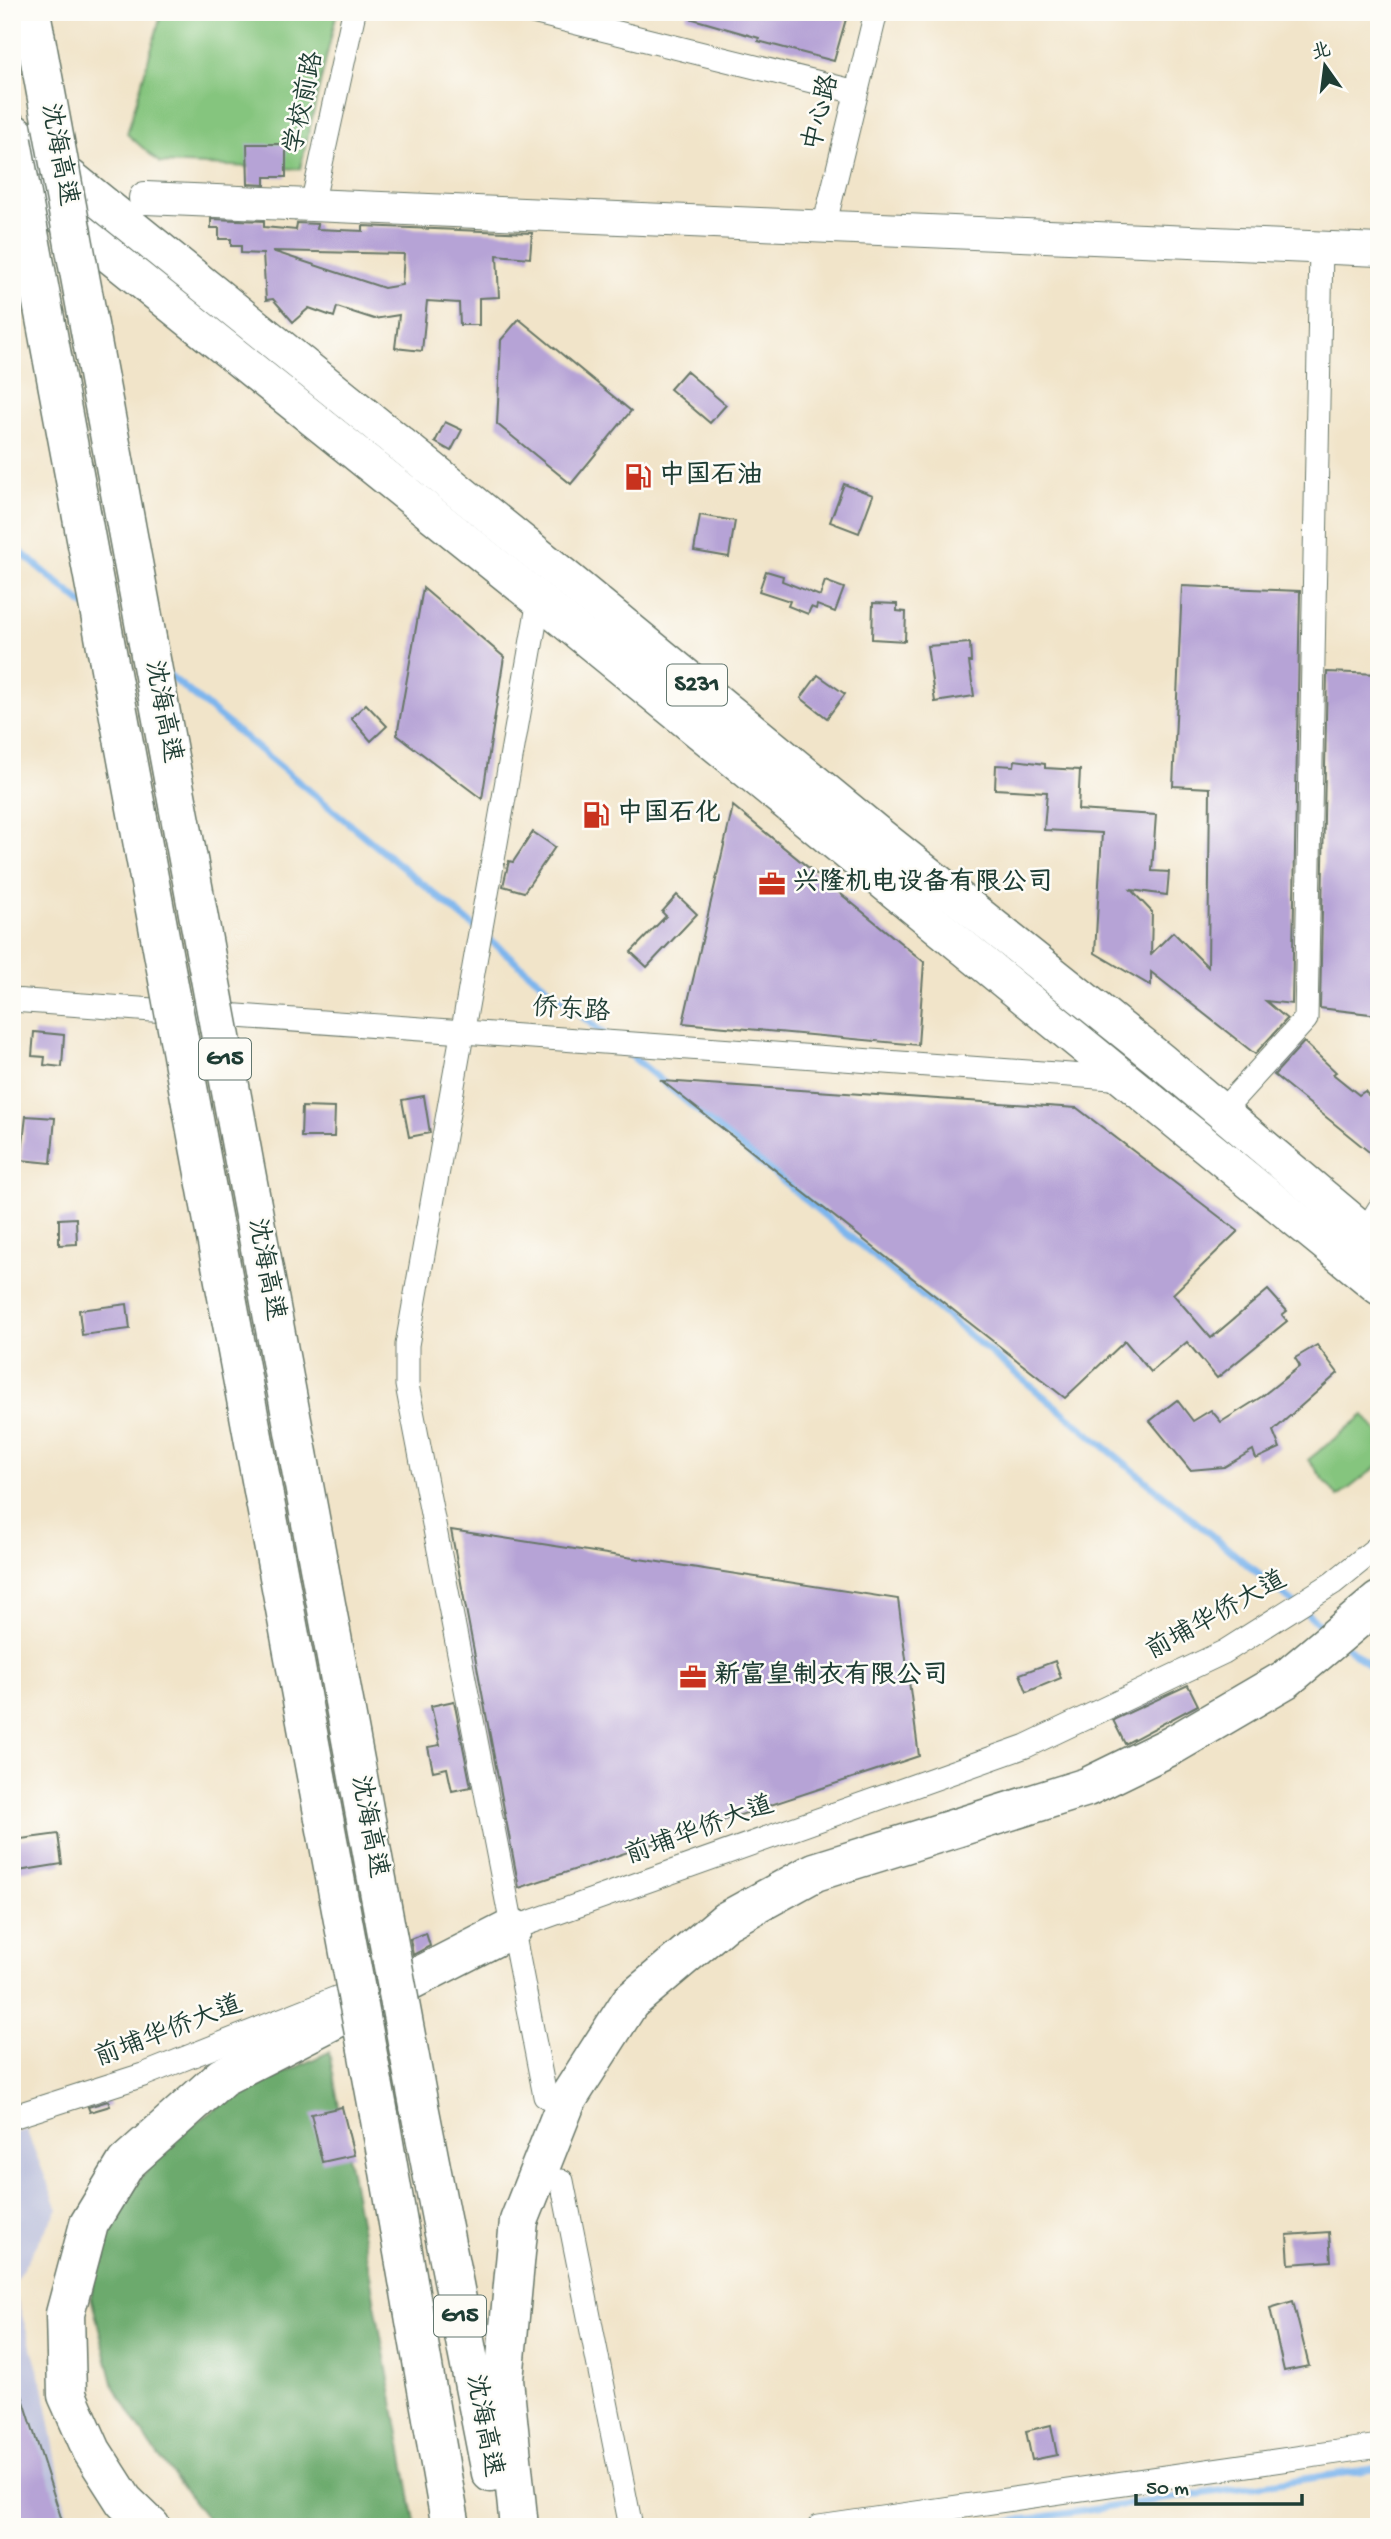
<svg xmlns="http://www.w3.org/2000/svg" width="1391" height="2539" font-family="'Gochi Hand','LXGW WenKai TC',sans-serif">
  <style>
    .industrial { fill: #bec2dd }
    .green { fill: #85c57e; stroke: #528159; stroke-width: 2 }
    .forest { fill: #6caa6d; stroke: #467450; stroke-width: 2 }
    .lines { fill: none; stroke-linecap: round; stroke-linejoin: round }
    .stream { stroke: #7db5ed; stroke-width: 7 }
    .building { fill: #b6a3d6; fill-rule: evenodd }
    .street-casing { stroke: #687768; stroke-width: 25 }
    .secondary-casing { stroke: #687768; stroke-width: 34 }
    .primary-casing { stroke: #687768; stroke-width: 38 }
    .highway-casing { stroke: #687768; stroke-width: 41 }
    .street { stroke: #fff; stroke-width: 23 }
    .secondary { stroke: #fff; stroke-width: 32 }
    .primary { stroke: #fff; stroke-width: 35 }
    .highway { stroke: #fff; stroke-width: 38 }
    .highway-bridge-casing { stroke: #687768; stroke-width: 41; stroke-linecap: butt }
    .highway-bridge { stroke: #fff; stroke-width: 38 }
    .labels { text-anchor: middle; dominant-baseline: central; stroke-width: 5; stroke-linejoin: round; paint-order: stroke }
    .shield { fill: #fdfcf7; stroke: #62766e; stroke-width: 2 }
    .shield-label { font-size: 24px; font-weight: bold; fill: #1f3d34 }
    .street-label { font-size: 26px; fill: #1f3d34; stroke: #fdfcf7 }
    .poi-label { font-size: 26px; font-weight: bold; fill: #1f3d34; stroke: #fdfcf7; text-anchor: start }
  </style>
  <rect width="100%" height="100%" fill="#fdfcf7"/>
  <filter id="ink" filterUnits="userSpaceOnUse"><feTurbulence type="fractalNoise" baseFrequency=".0143" numOctaves="2"/><feDisplacementMap in="SourceGraphic" scale="14" xChannelSelector="R" yChannelSelector="G"/><feConvolveMatrix kernelMatrix="1 2 1 2 8 2 1 2 1" color-interpolation-filters="sRGB"/></filter>
  <filter id="wash" filterUnits="userSpaceOnUse"><feTurbulence type="fractalNoise" baseFrequency=".00686" numOctaves="4" result="noise"/><feDisplacementMap in="SourceGraphic" scale="28" xChannelSelector="R" yChannelSelector="G"/><feGaussianBlur stdDeviation="1.57" result="paint"/><feColorMatrix in="noise" values="0 0 0 0 0 0 0 0 0 0 0 0 0 0 0 0 0 1.4 0 .05"/><feComposite in="paint" operator="in"/></filter>
  <g filter="url(#wash)">
    <rect width="100%" height="100%" fill="#f1e4c9"/>
    <polygon class="industrial" points="26,2129 58,2209 13,2285 43,2386 69,2527 12,2527 12,2133"/>
    <g class="green">
      <polygon points="162,12 337,12 300,169 160,163 127,134"/>
      <polygon points="1364,1415 1379,1434 1379,1465 1338,1497 1308,1460"/>
    </g>
    <polygon class="forest" points="329,2052 416,2527 213,2527 150,2445 114,2387 91,2297 98,2235 169,2142 236,2095"/>
    <g class="lines">
      <g class="stream">
        <polyline points="12,545 84,605"/>
        <polyline points="169,675 476,928"/>
        <polyline points="485,936 605,1035"/>
        <polyline points="623,1049 1324,1628"/>
        <polyline points="1347,1647 1379,1673"/>
        <polyline points="973,2527 1379,2468"/>
      </g>
    </g>
    <g id="blocks">
      <g class="building">
        <polygon points="687,12 848,12 834,61 758,41 759,38 686,17"/>
        <polygon points="247,144 286,144 286,177 265,177 265,185 248,184"/>
        <path d="M211,219L264,221V227L296,230L297,223L318,224L317,229L363,231V226L532,233L530,258L497,255L499,297L479,298V325H460L459,303L427,301L422,351L395,348L399,315L374,319L337,307L334,317L309,308L293,322L273,299L266,300L263,254L241,253V246H231V239H219V228H211ZM272,251L404,254L402,285L384,288Z"/>
        <polygon points="519,319 631,411 571,484 497,424 501,340"/>
        <polygon points="686,371 726,405 710,423 670,389"/>
        <polygon points="445,422 462,430 451,451 435,442"/>
        <polygon points="844,484 873,495 859,533 830,522"/>
        <polygon points="700,515 735,521 729,557 694,551"/>
        <polygon points="766,571 783,576 782,581 820,596 825,581 844,588 835,612 817,605 816,609 811,607 808,614 788,606 790,601 759,591"/>
        <polygon points="1182,586 1300,591 1292,1004 1266,1001 1287,1019 1255,1054 1151,972 1151,986 1095,953 1102,833 1044,830 1047,792 995,789 996,765 1014,766 1015,760 1045,764 1045,768 1080,770 1078,810 1156,815 1152,871 1169,872 1167,895 1131,890 1152,912 1151,954 1173,932 1208,967 1210,788 1173,786"/>
        <polygon points="423,588 504,657 482,799 397,735"/>
        <polygon points="873,603 897,604 897,611 906,612 905,641 872,639"/>
        <polygon points="970,643 971,662 969,662 974,696 935,702 927,646"/>
        <polygon points="1327,672 1379,674 1379,1015 1320,1008"/>
        <polygon points="818,675 845,694 827,718 801,698"/>
        <polygon points="366,704 387,726 371,741 351,718"/>
        <polygon points="733,806 924,962 918,1045 683,1023"/>
        <polygon points="533,832 555,847 524,892 503,886 509,861 513,862"/>
        <polygon points="677,895 697,914 647,967 631,952 666,916 662,912"/>
        <polygon points="34,1032 64,1035 62,1067 44,1065 45,1057 32,1056"/>
        <polygon points="1304,1042 1336,1072 1333,1074 1359,1095 1365,1091 1379,1109 1379,1160 1274,1075"/>
        <polygon points="662,1081 1077,1108 1238,1231 1173,1294 1211,1338 1268,1290 1287,1311 1282,1315 1287,1321 1217,1378 1187,1342 1151,1372 1125,1341 1065,1398"/>
        <polygon points="424,1096 430,1133 409,1137 402,1100"/>
        <polygon points="302,1107 335,1108 334,1137 301,1137"/>
        <polygon points="26,1116 55,1118 51,1163 21,1160"/>
        <polygon points="76,1218 77,1244 59,1245 59,1219"/>
        <polygon points="127,1304 130,1329 82,1335 79,1310"/>
        <polygon points="1317,1345 1338,1373 1273,1431 1280,1448 1256,1459 1253,1450 1224,1467 1190,1470 1150,1421 1177,1400 1193,1421 1211,1410 1221,1422 1261,1397 1300,1366 1295,1358"/>
        <polygon points="451,1530 898,1599 919,1756 519,1888"/>
        <polygon points="1055,1661 1061,1678 1027,1692 1020,1674"/>
        <polygon points="1188,1685 1198,1705 1125,1744 1113,1720"/>
        <polygon points="454,1701 471,1787 452,1791 447,1768 433,1771 428,1747 440,1745 431,1706"/>
        <polygon points="58,1834 62,1864 18,1871 13,1840"/>
        <polygon points="426,1933 430,1946 413,1955 410,1939"/>
        <polygon points="108,2101 110,2106 90,2112 88,2107"/>
        <polygon points="342,2107 354,2155 322,2162 311,2114"/>
        <polygon points="1329,2232 1331,2261 1289,2264 1287,2235"/>
        <polygon points="1293,2301 1309,2366 1284,2371 1270,2308"/>
        <polygon points="16,2376 64,2527 12,2527 12,2377"/>
        <polygon points="1051,2425 1057,2455 1032,2460 1026,2431"/>
      </g>
    </g>
  </g>
  <g filter="url(#ink)">
    <use href="#blocks" fill-opacity="0" stroke="#687768" stroke-width="2"/>
    <g class="lines">
      <defs>
        <g id="street">
          <polyline points="533,12 856,92"/>
          <polyline points="312,205 354,12"/>
          <polyline points="824,227 876,12"/>
          <polyline points="539,600 407,1345 407,1385 545,2096"/>
          <polyline points="12,1000 1126,1079"/>
          <polyline points="1222,1111 1306,1019 1321,248"/>
          <polyline points="1365,1232 1379,1209"/>
          <polyline points="503,1932 1026,1746 1224,1652 1333,1583 1379,1546"/>
          <polyline points="12,2117 143,2075 354,1991"/>
          <polyline points="562,2181 631,2527"/>
          <polyline points="819,2527 1379,2446"/>
        </g>
        <polyline id="secondary" points="145,198 1379,250"/>
        <g id="primary">
          <polyline points="12,130 564,576 880,836 1159,1059 1379,1244"/>
          <polyline points="12,177 539,600 1379,1287"/>
        </g>
        <g id="highway">
          <polyline points="419,2106 491,2473"/>
          <polyline points="379,2114 451,2527"/>
          <polyline points="151,2527 124,2501 92,2451 67,2395 65,2314 89,2224 126,2163 222,2077 513,1928"/>
          <polyline points="519,2527 504,2380 519,2221 567,2100 630,2002 726,1921 815,1872 1087,1787 1173,1745 1286,1679 1379,1601"/>
        </g>
      </defs>
      <use href="#street" class="street-casing"/>
      <use href="#secondary" class="secondary-casing"/>
      <use href="#primary" class="primary-casing"/>
      <use href="#highway" class="highway-casing"/>
      <use href="#street" class="street"/>
      <use href="#secondary" class="secondary"/>
      <use href="#primary" class="primary"/>
      <use href="#highway" class="highway"/>
      <defs>
        <g id="highway-bridge">
          <polyline points="31,12 419,2106"/>
          <polyline points="12,141 379,2114"/>
        </g>
      </defs>
      <use href="#highway-bridge" class="highway-bridge-casing"/>
      <use href="#highway-bridge" class="highway-bridge"/>
    </g>
  </g>
  <defs>
    <symbol id="fuel-bare" viewBox="-9 -9 18 18"><path d="M-5.5-6h7V0h2V4h1.3V-2.5L3-4.5l.8-.8L6-3V5H2.5V1h-1V6h-7ZM-4.2-4.7v3.2H.2V-4.7Z" fill="#c8321e" stroke="#fdfcf7" stroke-width="2.5" paint-order="stroke"/></symbol>
    <symbol id="office-bare" viewBox="-9 -9 18 18"><path d="M-6-3h4V-5.5h4V-3h4V5H-6ZM-1-4.5V-3h2v-1.5ZM-6 0V1H6V0Z" fill="#c8321e" stroke="#fdfcf7" stroke-width="2.5" paint-order="stroke"/></symbol>
  </defs>
  <g fill-rule="evenodd">
    <use href="#fuel-bare" x="619" y="458" width="38" height="38"/>
    <use href="#fuel-bare" x="577" y="796" width="38" height="38"/>
    <use href="#office-bare" x="753" y="865" width="38" height="38"/>
    <use href="#office-bare" x="674" y="1658" width="38" height="38"/>
  </g>
  <g class="labels">
    <g class="shield">
      <rect x="667" y="664.5" width="60" height="41" rx="5"/>
      <rect x="199" y="1038.5" width="52" height="41" rx="5"/>
      <rect x="434" y="2295.5" width="52" height="41" rx="5"/>
    </g>
    <g class="shield-label">
      <text x="697" y="685">S231</text>
      <text x="225" y="1059">G15</text>
      <text x="460" y="2316">G15</text>
    </g>
    <g class="street-label">
      <text transform="translate(306 103) rotate(-78)">学校前路</text>
      <text transform="translate(823 113) rotate(-76)">中心路</text>
      <text transform="translate(57 155) rotate(79)">沈海高速</text>
      <text transform="translate(161 712) rotate(79)">沈海高速</text>
      <text transform="translate(571 1012) rotate(4)">侨东路</text>
      <text transform="translate(264 1270) rotate(79)">沈海高速</text>
      <text transform="translate(1217 1617) rotate(-29)">前埔华侨大道</text>
      <text transform="translate(367 1827) rotate(79)">沈海高速</text>
      <text transform="translate(700 1832) rotate(-20)">前埔华侨大道</text>
      <text transform="translate(169 2033) rotate(-21)">前埔华侨大道</text>
      <text transform="translate(482 2426) rotate(79)">沈海高速</text>
    </g>
    <g class="poi-label">
      <text x="659" y="477">中国石油</text>
      <text x="617" y="815">中国石化</text>
      <text x="793" y="884">兴隆机电设备有限公司</text>
      <text x="714" y="1677">新富皇制衣有限公司</text>
    </g>
  </g>
  <rect width="1391" height="2539" fill="none" stroke="#fdfcf7" stroke-width="42"/>
  <g transform="translate(1325 66) rotate(346)" stroke="#fdfcf7" stroke-width="5" paint-order="stroke">
  <path d="M0-5L12 26L0 18L-12 26Z" fill="#1f3d34"/>
  <text y="-10" font-size="19" font-weight="bold" text-anchor="middle" fill="#1f3d34">北</text>
  </g>
  <path d="M1136 2494v10h166v-10" fill="none" stroke="#1f3d34" stroke-width="3.5"/>
  <text x="1146" y="2494" font-size="21" fill="#1f3d34" stroke="#fdfcf7" stroke-width="5" paint-order="stroke">50 m</text>
</svg>
